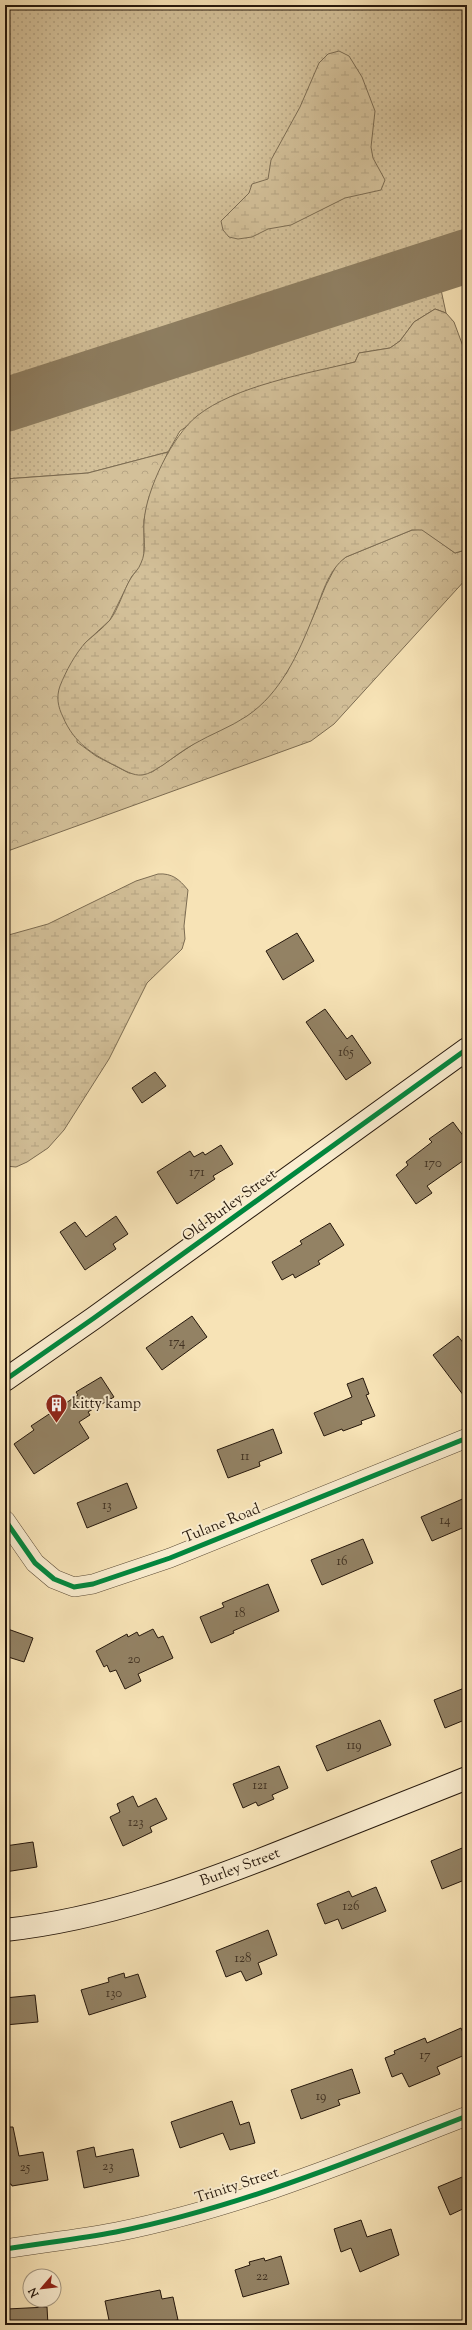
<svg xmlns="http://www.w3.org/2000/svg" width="472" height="2330" font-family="'Sorts Mill Goudy',serif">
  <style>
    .grass { fill: url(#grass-dots); stroke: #7c6c52 }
    .forest { fill: url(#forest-crowns); stroke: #7c6c52 }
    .wetland { fill: url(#wetland-marsh); stroke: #7c6c52 }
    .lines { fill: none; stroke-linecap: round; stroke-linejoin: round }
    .taxiway { stroke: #8e7e61; stroke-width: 54 }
    .building { fill: #938264; stroke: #26180c }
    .street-casing { stroke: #5a4b36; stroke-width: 20 }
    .secondary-casing { stroke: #26180c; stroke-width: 24 }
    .street { stroke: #faedd0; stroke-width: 19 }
    .secondary { stroke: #faedd0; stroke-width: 22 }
    .cycleway-casing { stroke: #faedd0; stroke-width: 8 }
    .cycleway { stroke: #00873e; stroke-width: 5 }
    .labels { text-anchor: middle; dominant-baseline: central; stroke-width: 4; stroke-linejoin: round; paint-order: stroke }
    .number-label { font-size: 13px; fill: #413222 }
    .street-label { font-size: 15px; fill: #26180c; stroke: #faedd0 }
    .poi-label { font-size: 15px; fill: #26180c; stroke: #faedd0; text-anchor: start }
  </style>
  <defs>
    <pattern id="grass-dots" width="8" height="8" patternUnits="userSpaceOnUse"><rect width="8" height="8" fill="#d3c099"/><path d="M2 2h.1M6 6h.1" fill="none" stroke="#b5a483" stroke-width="1.8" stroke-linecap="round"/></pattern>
    <pattern id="forest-crowns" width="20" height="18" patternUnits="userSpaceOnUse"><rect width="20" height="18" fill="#d3c099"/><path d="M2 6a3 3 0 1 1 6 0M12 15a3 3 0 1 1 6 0" fill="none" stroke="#b5a483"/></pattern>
    <pattern id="wetland-marsh" width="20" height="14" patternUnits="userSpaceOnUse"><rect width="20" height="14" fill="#d3c099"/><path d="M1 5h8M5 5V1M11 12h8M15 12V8" fill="none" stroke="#b5a483"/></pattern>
  </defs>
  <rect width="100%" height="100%" fill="#f7e3b6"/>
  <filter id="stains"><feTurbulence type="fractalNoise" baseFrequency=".005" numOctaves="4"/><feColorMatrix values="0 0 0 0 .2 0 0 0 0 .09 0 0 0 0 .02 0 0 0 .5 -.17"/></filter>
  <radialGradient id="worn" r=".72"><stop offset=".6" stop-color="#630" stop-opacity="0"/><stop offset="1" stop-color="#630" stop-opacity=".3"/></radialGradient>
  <g class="grass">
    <polygon points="5,5 467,5 467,237 5,385"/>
    <polygon points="440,285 446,313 435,309 414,322 400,341 390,348 359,353 355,362 264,385 230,397 180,431 168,452 88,473 5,479 5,429"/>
  </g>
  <polygon class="forest" points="168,452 149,497 144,520 144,557 140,567 132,576 110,620 84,644 77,742 96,756 129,773 152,772 192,745 286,674 312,619 326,585 337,564 346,557 412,530 422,529 455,553 462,551 467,547 467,578 334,724 311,741 5,852 5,479 88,473"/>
  <g class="wetland">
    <polygon points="339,51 349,56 362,77 375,111 371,147 373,158 385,180 381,190 345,198 291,225 268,229 252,237 238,239 229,237 223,230 221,221 249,193 252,184 268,179 271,160 300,107 319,63 328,54"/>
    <path d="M435,309L446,313L454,322L467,357V547L462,551L455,553L422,530H412L346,557C327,571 322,596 313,617C298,654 281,693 247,716C231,727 211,734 194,744C183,750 173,758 163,765C156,769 150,774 142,775C133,776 124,770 116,766C92,754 74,743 63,717C58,707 56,697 60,686C66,671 75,654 86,642C94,635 103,628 110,620C119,608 123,591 131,578C134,573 139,569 141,563C147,551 143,535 144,522C146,490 172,436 197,416C234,386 309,373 355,362L359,353L390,348L400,341L414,322Z"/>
    <path d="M158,874C172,873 179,879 188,890L184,926L185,939L182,949L147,983L109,1059L64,1130L48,1148L27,1162L16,1167L5,1166V936L48,924L136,881Z"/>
  </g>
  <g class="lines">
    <polyline class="taxiway" points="5,405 467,256"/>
  </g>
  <g class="building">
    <polygon points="297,933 314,961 283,980 266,951"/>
    <polygon points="325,1009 347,1039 352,1035 371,1063 346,1080 306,1022"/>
    <polygon points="155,1072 166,1086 142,1103 132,1088"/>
    <polygon points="453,1122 467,1141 467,1158 427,1186 432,1193 416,1204 396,1175 408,1165 406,1162 432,1142 429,1139"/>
    <polygon points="221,1145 233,1164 213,1176 215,1179 177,1204 157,1172 190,1151 194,1157 203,1152 205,1155"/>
    <polygon points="116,1216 128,1234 113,1244 116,1249 85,1270 60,1232 75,1222 86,1237"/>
    <polygon points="330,1223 344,1245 318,1261 320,1264 295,1278 293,1274 282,1280 272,1262 302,1244 300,1241"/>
    <polygon points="192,1316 207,1337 162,1370 146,1348"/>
    <polygon points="458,1336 467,1348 467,1400 433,1355"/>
    <polygon points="101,1377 114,1397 88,1412 90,1415 79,1422 89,1438 34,1474 14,1444 34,1430 31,1426 78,1395 76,1392"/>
    <polygon points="363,1378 369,1394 366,1395 375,1416 361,1421 362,1424 343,1431 342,1429 324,1436 314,1413 352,1397 347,1384"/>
    <polygon points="273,1429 282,1453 259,1462 260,1466 228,1478 217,1450"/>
    <polygon points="127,1483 137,1508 87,1528 77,1503"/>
    <polygon points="467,1497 467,1526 432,1541 421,1517"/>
    <polygon points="363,1539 373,1563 322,1585 311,1560"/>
    <polygon points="268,1584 279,1611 233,1631 234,1633 211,1643 200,1617 224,1607 222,1603"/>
    <polygon points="5,1628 33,1638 24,1662 5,1656"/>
    <polygon points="153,1629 158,1638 163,1636 173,1658 138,1674 141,1681 125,1689 116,1670 110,1672 107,1665 104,1667 96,1651 127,1634 128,1637 137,1632 139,1636"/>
    <polygon points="467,1687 467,1719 445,1728 434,1700"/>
    <polygon points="380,1720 391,1745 327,1771 316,1746"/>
    <polygon points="279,1766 288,1788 272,1795 274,1799 258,1806 256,1802 243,1808 233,1784"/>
    <polygon points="133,1796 138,1807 156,1798 167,1819 150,1827 152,1832 123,1846 110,1817 120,1812 117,1804"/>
    <polygon points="33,1842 37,1867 5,1872 5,1846"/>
    <polygon points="467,1846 467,1879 442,1889 431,1861"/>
    <polygon points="376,1887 386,1911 342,1929 338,1919 325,1924 317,1904 349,1891 352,1897"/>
    <polygon points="268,1930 277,1955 258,1963 262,1974 246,1981 241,1971 226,1977 216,1951"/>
    <polygon points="124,1973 125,1978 138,1974 146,1997 89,2015 81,1990 109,1982 108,1978"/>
    <polygon points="35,1995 38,2022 5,2025 5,1998"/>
    <polygon points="461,2028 467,2042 467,2054 437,2067 440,2074 409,2087 402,2073 392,2077 385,2058 395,2054 394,2051 425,2038 427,2043"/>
    <polygon points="352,2069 360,2093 338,2100 340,2105 301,2119 291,2090"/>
    <polygon points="232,2101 240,2125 249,2122 255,2143 230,2150 223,2133 180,2148 171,2122"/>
    <polygon points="5,2127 13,2127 19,2156 43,2152 48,2180 12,2186 11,2184 5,2185"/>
    <polygon points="94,2147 96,2157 133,2149 139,2176 84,2188 77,2151"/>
    <polygon points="467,2175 467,2207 450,2215 438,2187"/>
    <polygon points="361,2220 367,2237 391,2229 399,2255 360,2272 351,2248 341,2252 334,2229"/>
    <polygon points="281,2256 289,2284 243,2297 235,2270 250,2265 249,2262 264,2258 265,2261"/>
    <polygon points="160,2290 162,2299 173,2297 178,2320 150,2325 110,2325 105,2301"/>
    <polygon points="47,2307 48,2325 8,2325 7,2309"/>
  </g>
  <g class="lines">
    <defs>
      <g id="street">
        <polyline points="5,1520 35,1563 54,1579 74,1587 93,1584 170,1558 467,1438"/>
        <path d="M5,2249C42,2243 79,2239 116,2232C237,2208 353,2160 467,2116"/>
      </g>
      <g id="secondary">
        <polyline points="5,1380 94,1318 467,1049"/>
        <path id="s1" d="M5,1930C107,1919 203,1883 298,1845C354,1823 411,1800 467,1778"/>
      </g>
    </defs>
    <use href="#street" class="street-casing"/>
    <use href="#secondary" class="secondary-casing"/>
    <use href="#street" class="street"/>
    <use href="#secondary" class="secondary"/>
    <defs>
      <g id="cycleway">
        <polyline points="5,1380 94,1318 467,1049"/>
        <polyline points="5,1520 35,1563 54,1579 74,1587 93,1584 170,1558 467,1438"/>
        <path d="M5,2249C42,2243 79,2239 116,2232C237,2208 353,2160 467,2116"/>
      </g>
    </defs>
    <use href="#cycleway" class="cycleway-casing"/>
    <use href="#cycleway" class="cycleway"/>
  </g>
  <defs>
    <symbol id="building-pin" viewBox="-11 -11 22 30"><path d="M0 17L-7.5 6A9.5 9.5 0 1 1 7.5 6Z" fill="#8f2418" stroke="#faedd0"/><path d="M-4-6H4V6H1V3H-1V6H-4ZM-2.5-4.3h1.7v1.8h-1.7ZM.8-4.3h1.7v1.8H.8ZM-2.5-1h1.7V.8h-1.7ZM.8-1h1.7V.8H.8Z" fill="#fff"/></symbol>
  </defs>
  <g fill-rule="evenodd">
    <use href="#building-pin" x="44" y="1392" width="25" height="34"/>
  </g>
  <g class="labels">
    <g class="number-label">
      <text x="346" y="1053">165</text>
      <text x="433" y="1164">170</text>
      <text x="197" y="1173">171</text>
      <text x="177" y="1343">174</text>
      <text x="245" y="1457">11</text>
      <text x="107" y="1506">13</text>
      <text x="445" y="1521">14</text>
      <text x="342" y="1562">16</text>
      <text x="240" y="1614">18</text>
      <text x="134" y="1660">20</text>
      <text x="354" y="1746">119</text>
      <text x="260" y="1786">121</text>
      <text x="136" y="1823">123</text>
      <text x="351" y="1907">126</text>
      <text x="243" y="1959">128</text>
      <text x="114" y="1994">130</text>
      <text x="425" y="2056">17</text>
      <text x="321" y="2097">19</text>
      <text x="108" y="2167">23</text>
      <text x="25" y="2168">25</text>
      <text x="262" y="2277">22</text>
    </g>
    <g class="street-label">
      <text transform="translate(230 1206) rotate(-36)">Old Burley Street</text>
      <text transform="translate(222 1524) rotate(-22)">Tulane Road</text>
      <text stroke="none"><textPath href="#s1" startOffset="244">Burley Street</textPath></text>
      <text transform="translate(237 2186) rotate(-18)">Trinity Street</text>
    </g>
    <g class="poi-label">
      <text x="72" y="1404">kitty kamp</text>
    </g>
  </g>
  <rect width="472" height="2330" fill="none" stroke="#f7e3b6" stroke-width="20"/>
  <rect x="6" y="6" width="460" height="2318" fill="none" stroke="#26180c" stroke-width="2"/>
  <rect x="10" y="10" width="452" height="2310" fill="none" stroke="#26180c"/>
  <g transform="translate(42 2288) rotate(242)"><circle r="19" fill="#faedd0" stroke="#a59882"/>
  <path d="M0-3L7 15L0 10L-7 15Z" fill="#8f2418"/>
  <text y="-6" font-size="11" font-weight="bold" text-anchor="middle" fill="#26180c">N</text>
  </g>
  <rect width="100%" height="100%" filter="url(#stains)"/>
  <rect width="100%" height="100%" fill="url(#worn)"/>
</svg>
